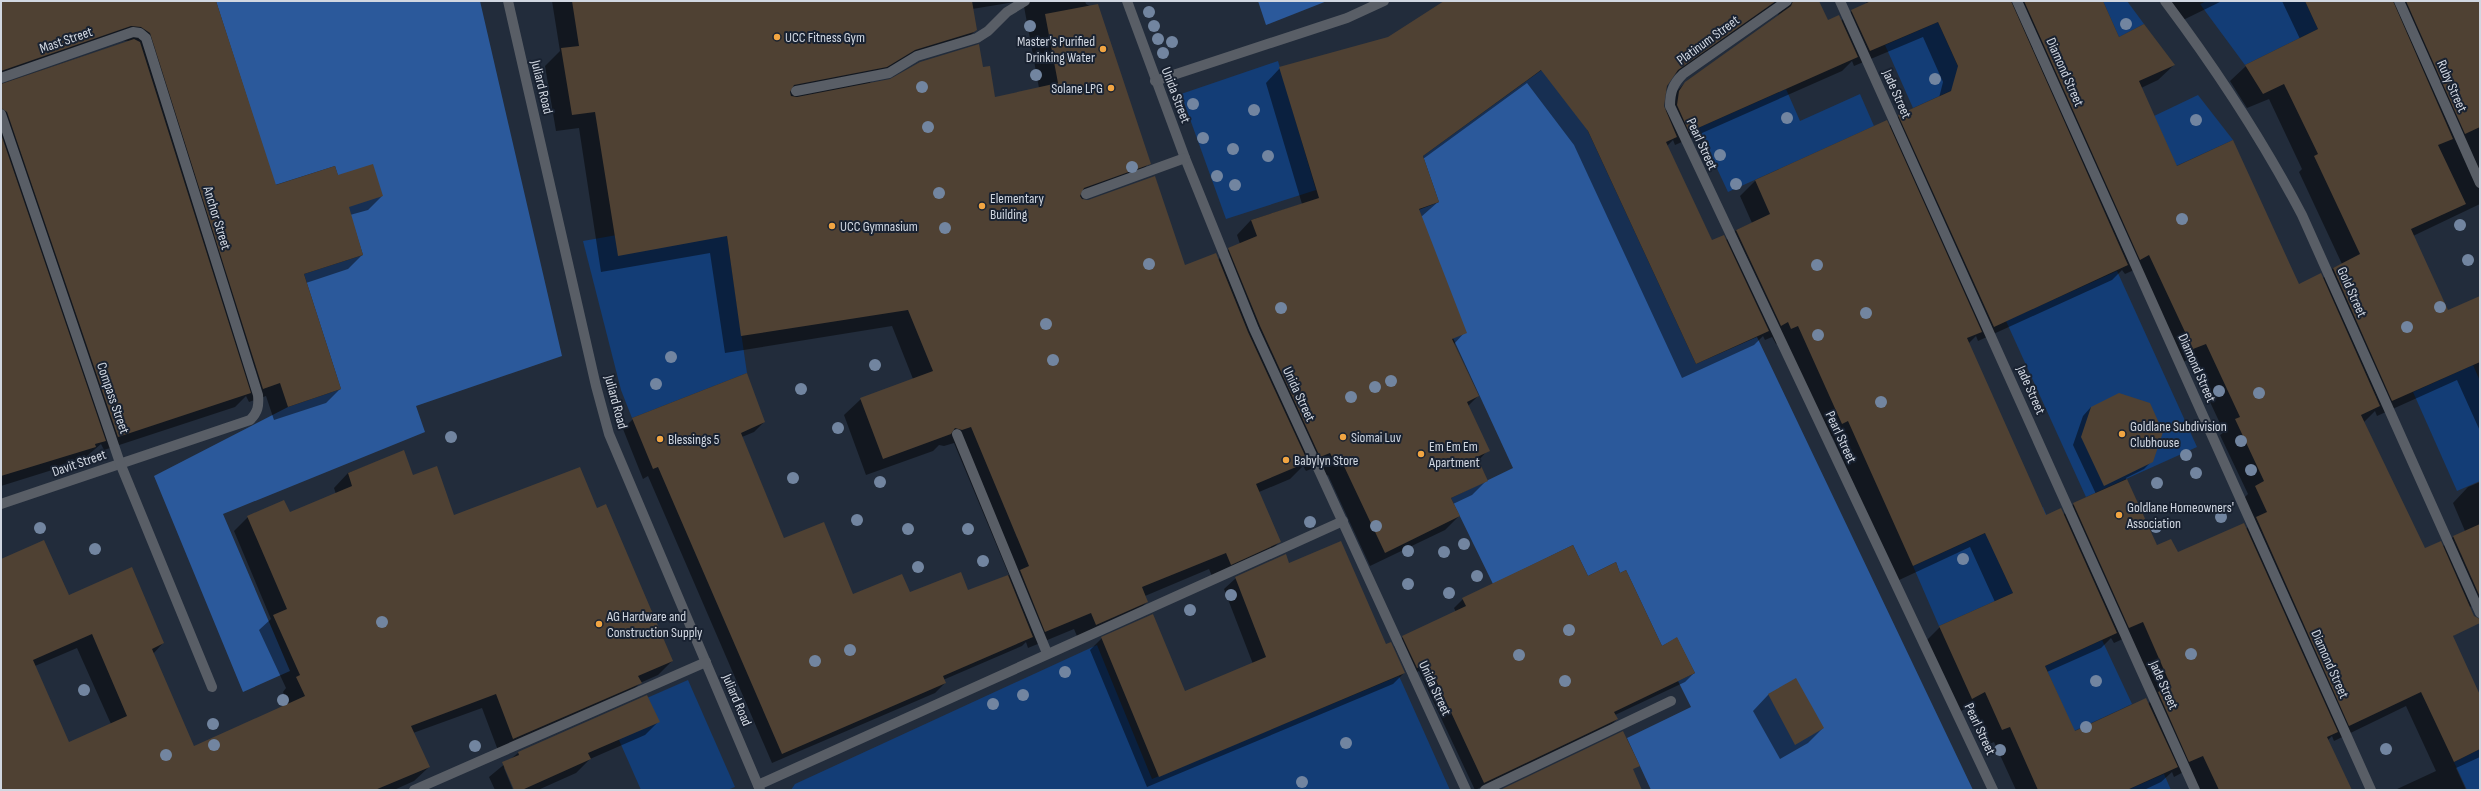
<svg xmlns="http://www.w3.org/2000/svg" width="2481" height="791" font-family="'Sofia Sans Condensed',sans-serif">
  <style>
    .green { fill: #133d76 }
    .forest { fill: #2b599b }
    .shadow { fill: #0007; fill-rule: evenodd }
    .building { fill: #4f4133; fill-rule: evenodd }
    .lines { fill: none; stroke-linecap: round; stroke-linejoin: round }
    .minor { stroke: #595e66; stroke-width: 10 }
    .tree { fill: #7285a0 }
    .poi-dot { fill: #f2a542; stroke: #192231; stroke-width: 1.5 }
    .labels { text-anchor: middle; dominant-baseline: central; stroke-width: 4; stroke-linejoin: round; paint-order: stroke }
    .poi-label { font-size: 14px; fill: #d1d7e1; stroke: #192231; text-anchor: start }
    .street-label { font-size: 14px; fill: #d1d7e1; stroke: #192231 }
  </style>
  <rect width="100%" height="100%" fill="#222c3b"/>
  <g class="green">
    <polygon points="2103,1 2127,1 2144,24 2119,37"/>
    <polygon points="2207,1 2305,1 2318,29 2245,65 2200,4"/>
    <polygon points="1938,22 1966,84 1913,108 1885,45"/>
    <polygon points="1278,61 1316,190 1226,219 1181,94"/>
    <polygon points="1786,89 1800,121 1860,94 1874,126 1728,192 1698,128"/>
    <polygon points="2198,95 2233,140 2176,166 2154,116"/>
    <polygon points="724,216 747,373 632,418 621,390 583,241"/>
    <polygon points="2117,271 2197,447 2086,497 2006,321"/>
    <polygon points="2473,365 2480,381 2480,481 2457,491 2413,392"/>
    <polygon points="2043,507 2056,537 1999,563 2013,593 1939,626 1913,566"/>
    <polygon points="2102,640 2132,704 2074,731 2045,666"/>
    <polygon points="1097,645 1152,779 1399,676 1450,790 791,790 795,784"/>
    <polygon points="688,680 735,787 727,790 641,790 608,715"/>
    <polygon points="2480,749 2480,790 2467,790 2454,762"/>
    <polygon points="2164,774 2171,790 2127,790"/>
  </g>
  <g class="forest">
    <polygon points="216,1 480,1 562,356 416,406 425,432 223,514 290,671 243,692 154,476 288,407 341,389 304,274 363,255 335,166 275,185"/>
    <polygon points="1258,1 1327,1 1266,25"/>
    <polygon points="1543,69 1587,129 1696,364 1757,337 1973,790 1651,790 1627,738 1691,707 1678,681 1695,673 1677,638 1662,646 1626,570 1620,573 1616,562 1588,576 1573,545 1493,584 1451,498 1513,468 1453,338 1416,211 1439,202 1423,156"/>
  </g>
  <g class="shadow">
    <polygon points="1,1 215,1 275,186 337,177 382,196 368,210 350,215 362,255 348,269 306,283 340,389 326,403 274,420 266,396 249,402 246,396 235,407 104,450 101,444 81,461 1,486 1,84 130,41 116,40 1,80"/>
    <path d="M552,1H1021L972,9L976,30L959,47L897,66L866,85L982,68L994,98L1039,88L1023,1H1085L1086,4L1099,11L1149,163L1133,180L1082,199L1185,267L1218,260L1229,249L1240,244L1237,235L1251,220L1302,204L1266,83L1280,68L1395,36L1446,1H1818L1828,22L1841,21L1852,11L1867,4L1866,1H2102L2118,38L2174,65L2158,80L2141,88L2177,167L2299,285L2322,279L2333,268L2342,264L2299,172L2302,169L2269,99L2247,108L2230,81L2246,66L2300,39L2282,1H2480V204L2413,236L2448,311L2480,297V431L2457,380L2377,416L2375,411L2364,422L2424,549L2442,547L2453,537L2465,531L2453,503L2468,487L2480,482V602L2464,610L2456,633L2452,637L2480,697V757L2456,768L2466,790H2395L2436,771L2406,706L2334,741L2332,736L2327,741L2350,790H2196L2187,770L2174,777L2172,772L2161,782L2144,790H2016L1994,742L1987,745L1970,707L1956,713L1924,643L1940,627L1995,602L1970,547L1897,581L1832,436L1826,438L1783,341L1776,344L1772,337L1765,340L1763,336L1754,345L1682,378L1574,145L1527,83L1423,159L1438,202L1421,217L1465,332L1454,344L1478,396L1468,406L1488,450L1478,461L1487,480L1472,495L1453,504L1459,516L1445,530L1370,566L1328,475L1321,478L1316,467L1306,471L1303,466L1290,479L1259,492L1279,542L1263,559L1214,581L1209,569L1145,596L1147,602L1130,618L1079,641L1074,629L1028,648L1026,642L1022,646L943,680L945,683L935,693L772,763L648,476L643,479L623,429L633,419L764,422L754,432L742,437L784,539L853,595L968,592L1009,575L954,443L944,446L939,445L933,451L866,475L844,415L861,399L913,379L892,326L725,353L710,253L601,272L579,128L556,131L545,66L560,51ZM1771,8L1779,12L1778,17L1688,80L1668,100L1665,112L1663,101L1670,78ZM1923,37L1943,82L1939,98L1899,116L1888,127L1886,122L1755,181L1740,196L1752,223L1736,230L1725,241H1712L1667,146L1673,140L1675,145L1842,71L1852,61L1854,66ZM2122,270L2125,274L2134,270L2178,364L2190,359L2224,432L2220,435L2248,494L2240,502L2250,525L2246,529L2177,554L2157,546L2126,478L2144,469L2152,461L2091,407L2083,416L2073,445L2096,494L2074,504L2063,515L2046,517L1968,344L1976,336L1978,341L2112,280ZM2127,637L2154,698L2148,704L2074,732L2047,672L2101,648L2111,638L2114,643Z"/>
    <polygon points="2169,1 2222,1 2179,22"/>
    <path d="M403,452L412,476L454,517L596,510L672,661L658,675L640,683L626,697L499,753L482,708L413,733L429,767L414,781L394,790H1V560L163,643L153,654L194,748L289,705L283,692L286,688L259,630L271,619L234,531L248,517L289,514L336,494L334,488L348,473ZM77,648L111,724L69,744L35,666Z"/>
    <polygon points="1289,564 1385,646 1404,673 1393,684 1147,787 1090,650 1102,638 1185,693 1253,664 1224,589 1236,578"/>
    <polygon points="1620,575 1661,647 1694,673 1685,682 1615,715 1617,719 1608,728 1475,790 1419,671 1408,676 1394,646 1403,637 1456,612 1454,608 1463,599 1587,577"/>
    <polygon points="1796,680 1823,728 1808,743 1780,759 1753,711 1768,695"/>
    <polygon points="659,721 645,735 590,759 576,773 538,790 515,790 505,767 504,768 513,790 495,790 489,777 518,753"/>
  </g>
  <g class="building">
    <polygon points="1,1 216,1 276,185 335,166 338,175 373,164 383,196 349,207 363,255 304,274 341,389 288,407 280,383 263,389 150,33 141,27 131,26 1,71"/>
    <polygon points="572,1 972,1 977,30 974,32 915,50 887,67 794,85 790,92 791,96 797,97 890,79 920,62 979,44 983,67 990,66 995,97 1058,83 1045,14 1098,4 1151,164 1084,188 1080,196 1082,199 1088,200 1155,176 1185,265 1216,253 1248,332 1308,462 1256,484 1281,542 1231,565 1226,553 1142,587 1148,602 1096,625 1091,613 1045,632 1020,570 1029,566 971,427 962,430 955,428 951,434 883,459 860,398 933,371 908,310 741,336 727,236 618,256 595,112 572,115 561,48 579,46"/>
    <polygon points="1444,1 1776,1 1678,70 1667,86 1664,106 1677,137 1666,142 1712,240 1724,235 1769,331 1696,364 1588,131 1541,70 1423,156 1439,202 1419,209 1467,333 1452,339 1479,396 1467,402 1490,451 1477,457 1488,481 1451,498 1460,516 1385,553 1342,462 1336,464 1330,453 1320,457 1260,326 1228,248 1257,236 1251,220 1319,198 1279,67 1388,37"/>
    <polygon points="1793,1 1819,1 1828,20 1839,15 1858,57 1689,132 1677,105 1679,91 1685,82 1791,6"/>
    <polygon points="1871,1 2011,1 2128,265 1994,327 1898,115 1951,91 1958,66 1938,22 1870,51 1851,10"/>
    <polygon points="2024,1 2103,1 2119,37 2144,24 2175,65 2139,81 2177,166 2233,140 2299,284 2321,273 2380,406 2361,415 2425,548 2441,541 2474,616 2480,619 2480,623 2453,636 2480,695 2480,749 2454,762 2421,692 2349,726 2256,517 2267,512 2255,486 2264,481 2235,419 2240,417 2206,344 2193,349 2149,255 2140,260"/>
    <polygon points="2305,1 2393,1 2453,139 2438,145 2466,204 2411,229 2448,310 2480,296 2480,362 2392,401 2333,268 2360,254 2314,156 2318,154 2284,84 2263,94 2245,65 2318,29"/>
    <polygon points="2406,1 2480,1 2480,127 2465,134"/>
    <polygon points="134,39 140,42 251,393 118,437 7,112 1,108 1,84"/>
    <polygon points="1887,120 1982,332 1967,338 2026,470 2046,515 2061,508 2117,633 2045,666 2075,731 2146,698 2178,767 2127,790 2038,790 2010,727 2002,730 1985,692 1972,699 1939,626 2013,593 1985,533 1913,566 1848,421 1842,424 1798,326 1791,329 1788,322 1781,326 1736,230 1770,214 1755,180"/>
    <polygon points="1,134 106,441 95,444 96,447 1,476"/>
    <polygon points="747,373 765,422 741,433 784,538 824,522 853,594 902,574 910,592 961,572 968,590 1008,575 1033,637 943,676 946,683 782,754 658,467 653,469 632,418"/>
    <polygon points="2119,393 2150,403 2163,432 2153,462 2104,486 2081,437 2091,407"/>
    <path d="M404,450L413,475L437,466L454,515L580,467L597,508L606,504L673,661L638,676L642,683L513,739L496,694L411,726L430,767L375,790H1V559L44,540L69,595L132,567L164,643L152,649L194,746L305,696L296,677L300,675L273,615L287,609L247,516L284,500L290,512L352,486L348,473ZM92,634L127,716L69,742L33,660Z"/>
    <polygon points="2127,479 2157,545 2171,539 2178,552 2244,523 2338,732 2327,737 2352,790 2219,790 2203,756 2189,762 2158,692 2171,686 2143,622 2129,628 2073,503"/>
    <polygon points="2480,524 2480,597 2453,536"/>
    <polygon points="1341,541 1386,644 1391,642 1405,673 1159,777 1101,637 1153,614 1185,691 1266,657 1235,577 1286,554 1289,563"/>
    <polygon points="1573,545 1588,576 1616,562 1620,573 1626,570 1662,646 1677,637 1695,673 1614,712 1618,719 1484,783 1428,663 1417,668 1402,636 1466,606 1462,598"/>
    <polygon points="1796,678 1824,728 1795,745 1768,694"/>
    <polygon points="647,695 660,722 588,753 591,759 522,790 514,790 502,762 519,755 518,752"/>
    <polygon points="1623,731 1640,766 1633,769 1642,790 1500,790"/>
  </g>
  <g class="lines">
    <g class="minor">
      <polyline points="508,1 596,386 609,434 760,790"/>
      <polyline points="1127,1 1185,158 1254,329 1466,790"/>
      <path d="M1787,1L1683,74C1673,84 1670,92 1670,106L1993,790"/>
      <polyline points="1840,1 2195,790"/>
      <polyline points="2017,1 2371,790"/>
      <path d="M2165,1C2216,69 2262,139 2302,215L2480,613"/>
      <polyline points="2399,1 2480,183"/>
      <path d="M1,78L133,32L140,33L146,38L258,395C259,406 258,412 250,420L1,504"/>
      <polyline points="1155,81 1347,18 1384,1"/>
      <polyline points="796,91 889,73 917,56 977,38 988,31 1007,12 1025,1"/>
      <polyline points="1,114 120,463 212,687"/>
      <polyline points="1086,194 1185,158"/>
      <polyline points="957,434 1047,653"/>
      <polyline points="758,785 1343,521"/>
      <polyline points="414,790 706,662"/>
      <polyline points="1485,790 1671,701"/>
    </g>
  </g>
  <g class="tree">
    <circle cx="1149" cy="12" r="6"/>
    <circle cx="2126" cy="24" r="6"/>
    <circle cx="1030" cy="26" r="6"/>
    <circle cx="1154" cy="26" r="6"/>
    <circle cx="1158" cy="39" r="6"/>
    <circle cx="1172" cy="42" r="6"/>
    <circle cx="1163" cy="53" r="6"/>
    <circle cx="1036" cy="75" r="6"/>
    <circle cx="1935" cy="79" r="6"/>
    <circle cx="922" cy="87" r="6"/>
    <circle cx="1193" cy="104" r="6"/>
    <circle cx="1254" cy="110" r="6"/>
    <circle cx="1787" cy="118" r="6"/>
    <circle cx="2196" cy="120" r="6"/>
    <circle cx="928" cy="127" r="6"/>
    <circle cx="1203" cy="138" r="6"/>
    <circle cx="1233" cy="149" r="6"/>
    <circle cx="1720" cy="155" r="6"/>
    <circle cx="1268" cy="156" r="6"/>
    <circle cx="1132" cy="167" r="6"/>
    <circle cx="1217" cy="176" r="6"/>
    <circle cx="1736" cy="184" r="6"/>
    <circle cx="1235" cy="185" r="6"/>
    <circle cx="939" cy="193" r="6"/>
    <circle cx="2182" cy="219" r="6"/>
    <circle cx="2460" cy="225" r="6"/>
    <circle cx="945" cy="228" r="6"/>
    <circle cx="2468" cy="260" r="6"/>
    <circle cx="1149" cy="264" r="6"/>
    <circle cx="1817" cy="265" r="6"/>
    <circle cx="2440" cy="307" r="6"/>
    <circle cx="1281" cy="308" r="6"/>
    <circle cx="1866" cy="313" r="6"/>
    <circle cx="1046" cy="324" r="6"/>
    <circle cx="2407" cy="327" r="6"/>
    <circle cx="1818" cy="335" r="6"/>
    <circle cx="671" cy="357" r="6"/>
    <circle cx="1053" cy="360" r="6"/>
    <circle cx="875" cy="365" r="6"/>
    <circle cx="1391" cy="381" r="6"/>
    <circle cx="656" cy="384" r="6"/>
    <circle cx="1375" cy="387" r="6"/>
    <circle cx="801" cy="389" r="6"/>
    <circle cx="2219" cy="391" r="6"/>
    <circle cx="2259" cy="393" r="6"/>
    <circle cx="1351" cy="397" r="6"/>
    <circle cx="1881" cy="402" r="6"/>
    <circle cx="838" cy="428" r="6"/>
    <circle cx="451" cy="437" r="6"/>
    <circle cx="2241" cy="441" r="6"/>
    <circle cx="2186" cy="455" r="6"/>
    <circle cx="2251" cy="470" r="6"/>
    <circle cx="2196" cy="473" r="6"/>
    <circle cx="793" cy="478" r="6"/>
    <circle cx="880" cy="482" r="6"/>
    <circle cx="2157" cy="483" r="6"/>
    <circle cx="2221" cy="517" r="6"/>
    <circle cx="857" cy="520" r="6"/>
    <circle cx="1310" cy="522" r="6"/>
    <circle cx="1376" cy="526" r="6"/>
    <circle cx="2156" cy="527" r="6"/>
    <circle cx="40" cy="528" r="6"/>
    <circle cx="908" cy="529" r="6"/>
    <circle cx="968" cy="529" r="6"/>
    <circle cx="1464" cy="544" r="6"/>
    <circle cx="95" cy="549" r="6"/>
    <circle cx="1408" cy="551" r="6"/>
    <circle cx="1444" cy="552" r="6"/>
    <circle cx="1963" cy="559" r="6"/>
    <circle cx="983" cy="561" r="6"/>
    <circle cx="918" cy="567" r="6"/>
    <circle cx="1477" cy="576" r="6"/>
    <circle cx="1408" cy="584" r="6"/>
    <circle cx="1449" cy="593" r="6"/>
    <circle cx="1231" cy="595" r="6"/>
    <circle cx="1190" cy="610" r="6"/>
    <circle cx="382" cy="622" r="6"/>
    <circle cx="1569" cy="630" r="6"/>
    <circle cx="850" cy="650" r="6"/>
    <circle cx="2191" cy="654" r="6"/>
    <circle cx="1519" cy="655" r="6"/>
    <circle cx="815" cy="661" r="6"/>
    <circle cx="1065" cy="672" r="6"/>
    <circle cx="1565" cy="681" r="6"/>
    <circle cx="2096" cy="681" r="6"/>
    <circle cx="84" cy="690" r="6"/>
    <circle cx="1023" cy="695" r="6"/>
    <circle cx="283" cy="700" r="6"/>
    <circle cx="993" cy="704" r="6"/>
    <circle cx="213" cy="724" r="6"/>
    <circle cx="2086" cy="727" r="6"/>
    <circle cx="1346" cy="743" r="6"/>
    <circle cx="214" cy="745" r="6"/>
    <circle cx="475" cy="746" r="6"/>
    <circle cx="2386" cy="749" r="6"/>
    <circle cx="2000" cy="750" r="6"/>
    <circle cx="166" cy="755" r="6"/>
    <circle cx="1302" cy="782" r="6"/>
  </g>
  <g class="poi-dot">
    <circle cx="777" cy="37" r="4"/>
    <circle cx="1103" cy="49" r="4"/>
    <circle cx="1111" cy="88" r="4"/>
    <circle cx="982" cy="206" r="4"/>
    <circle cx="832" cy="226" r="4"/>
    <circle cx="2122" cy="434" r="4"/>
    <circle cx="1343" cy="437" r="4"/>
    <circle cx="660" cy="439" r="4"/>
    <circle cx="1421" cy="454" r="4"/>
    <circle cx="1286" cy="460" r="4"/>
    <circle cx="2119" cy="515" r="4"/>
    <circle cx="599" cy="624" r="4"/>
  </g>
  <g class="labels">
    <g class="poi-label">
      <text x="785" y="37">UCC Fitness Gym</text>
      <text x="1095" y="41" text-anchor="end">Master's Purified<tspan x="1095" dy="16">Drinking Water</tspan></text>
      <text x="1103" y="88" text-anchor="end">Solane LPG</text>
      <text x="990" y="198">Elementary<tspan x="990" dy="16">Building</tspan></text>
      <text x="840" y="226">UCC Gymnasium</text>
      <text x="2130" y="426">Goldlane Subdivision<tspan x="2130" dy="16">Clubhouse</tspan></text>
      <text x="1351" y="437">Siomai Luv</text>
      <text x="668" y="439">Blessings 5</text>
      <text x="1429" y="446">Em Em Em<tspan x="1429" dy="16">Apartment</tspan></text>
      <text x="1294" y="460">Babylyn Store</text>
      <text x="2127" y="507">Goldlane Homeowners'<tspan x="2127" dy="16">Association</tspan></text>
      <text x="607" y="616">AG Hardware and<tspan x="607" dy="16">Construction Supply</tspan></text>
    </g>
    <g class="street-label">
      <text transform="translate(66 40) rotate(-19)">Mast Street</text>
      <text transform="translate(1708 40) rotate(-36)">Platinum Street</text>
      <text transform="translate(2065 72) rotate(66)">Diamond Street</text>
      <text transform="translate(2452 86) rotate(66)">Ruby Street</text>
      <text transform="translate(542 87) rotate(76)">Juliard Road</text>
      <text transform="translate(1897 94) rotate(66)">Jade Street</text>
      <text transform="translate(1176 95) rotate(69)">Unida Street</text>
      <text transform="translate(1702 144) rotate(65)">Pearl Street</text>
      <text transform="translate(217 218) rotate(73)">Anchor Street</text>
      <text transform="translate(2352 292) rotate(66)">Gold Street</text>
      <text transform="translate(2197 368) rotate(66)">Diamond Street</text>
      <text transform="translate(2031 390) rotate(66)">Jade Street</text>
      <text transform="translate(1299 394) rotate(65)">Unida Street</text>
      <text transform="translate(113 398) rotate(71)">Compass Street</text>
      <text transform="translate(616 402) rotate(75)">Juliard Road</text>
      <text transform="translate(1841 437) rotate(65)">Pearl Street</text>
      <text transform="translate(79 463) rotate(-19)">Davit Street</text>
      <text transform="translate(2330 664) rotate(66)">Diamond Street</text>
      <text transform="translate(2164 685) rotate(66)">Jade Street</text>
      <text transform="translate(1435 688) rotate(65)">Unida Street</text>
      <text transform="translate(737 700) rotate(67)">Juliard Road</text>
      <text transform="translate(1980 729) rotate(65)">Pearl Street</text>
    </g>
  </g>
  <rect width="2481" height="791" fill="none" stroke="#d1d7e1" stroke-width="4"/>
</svg>
